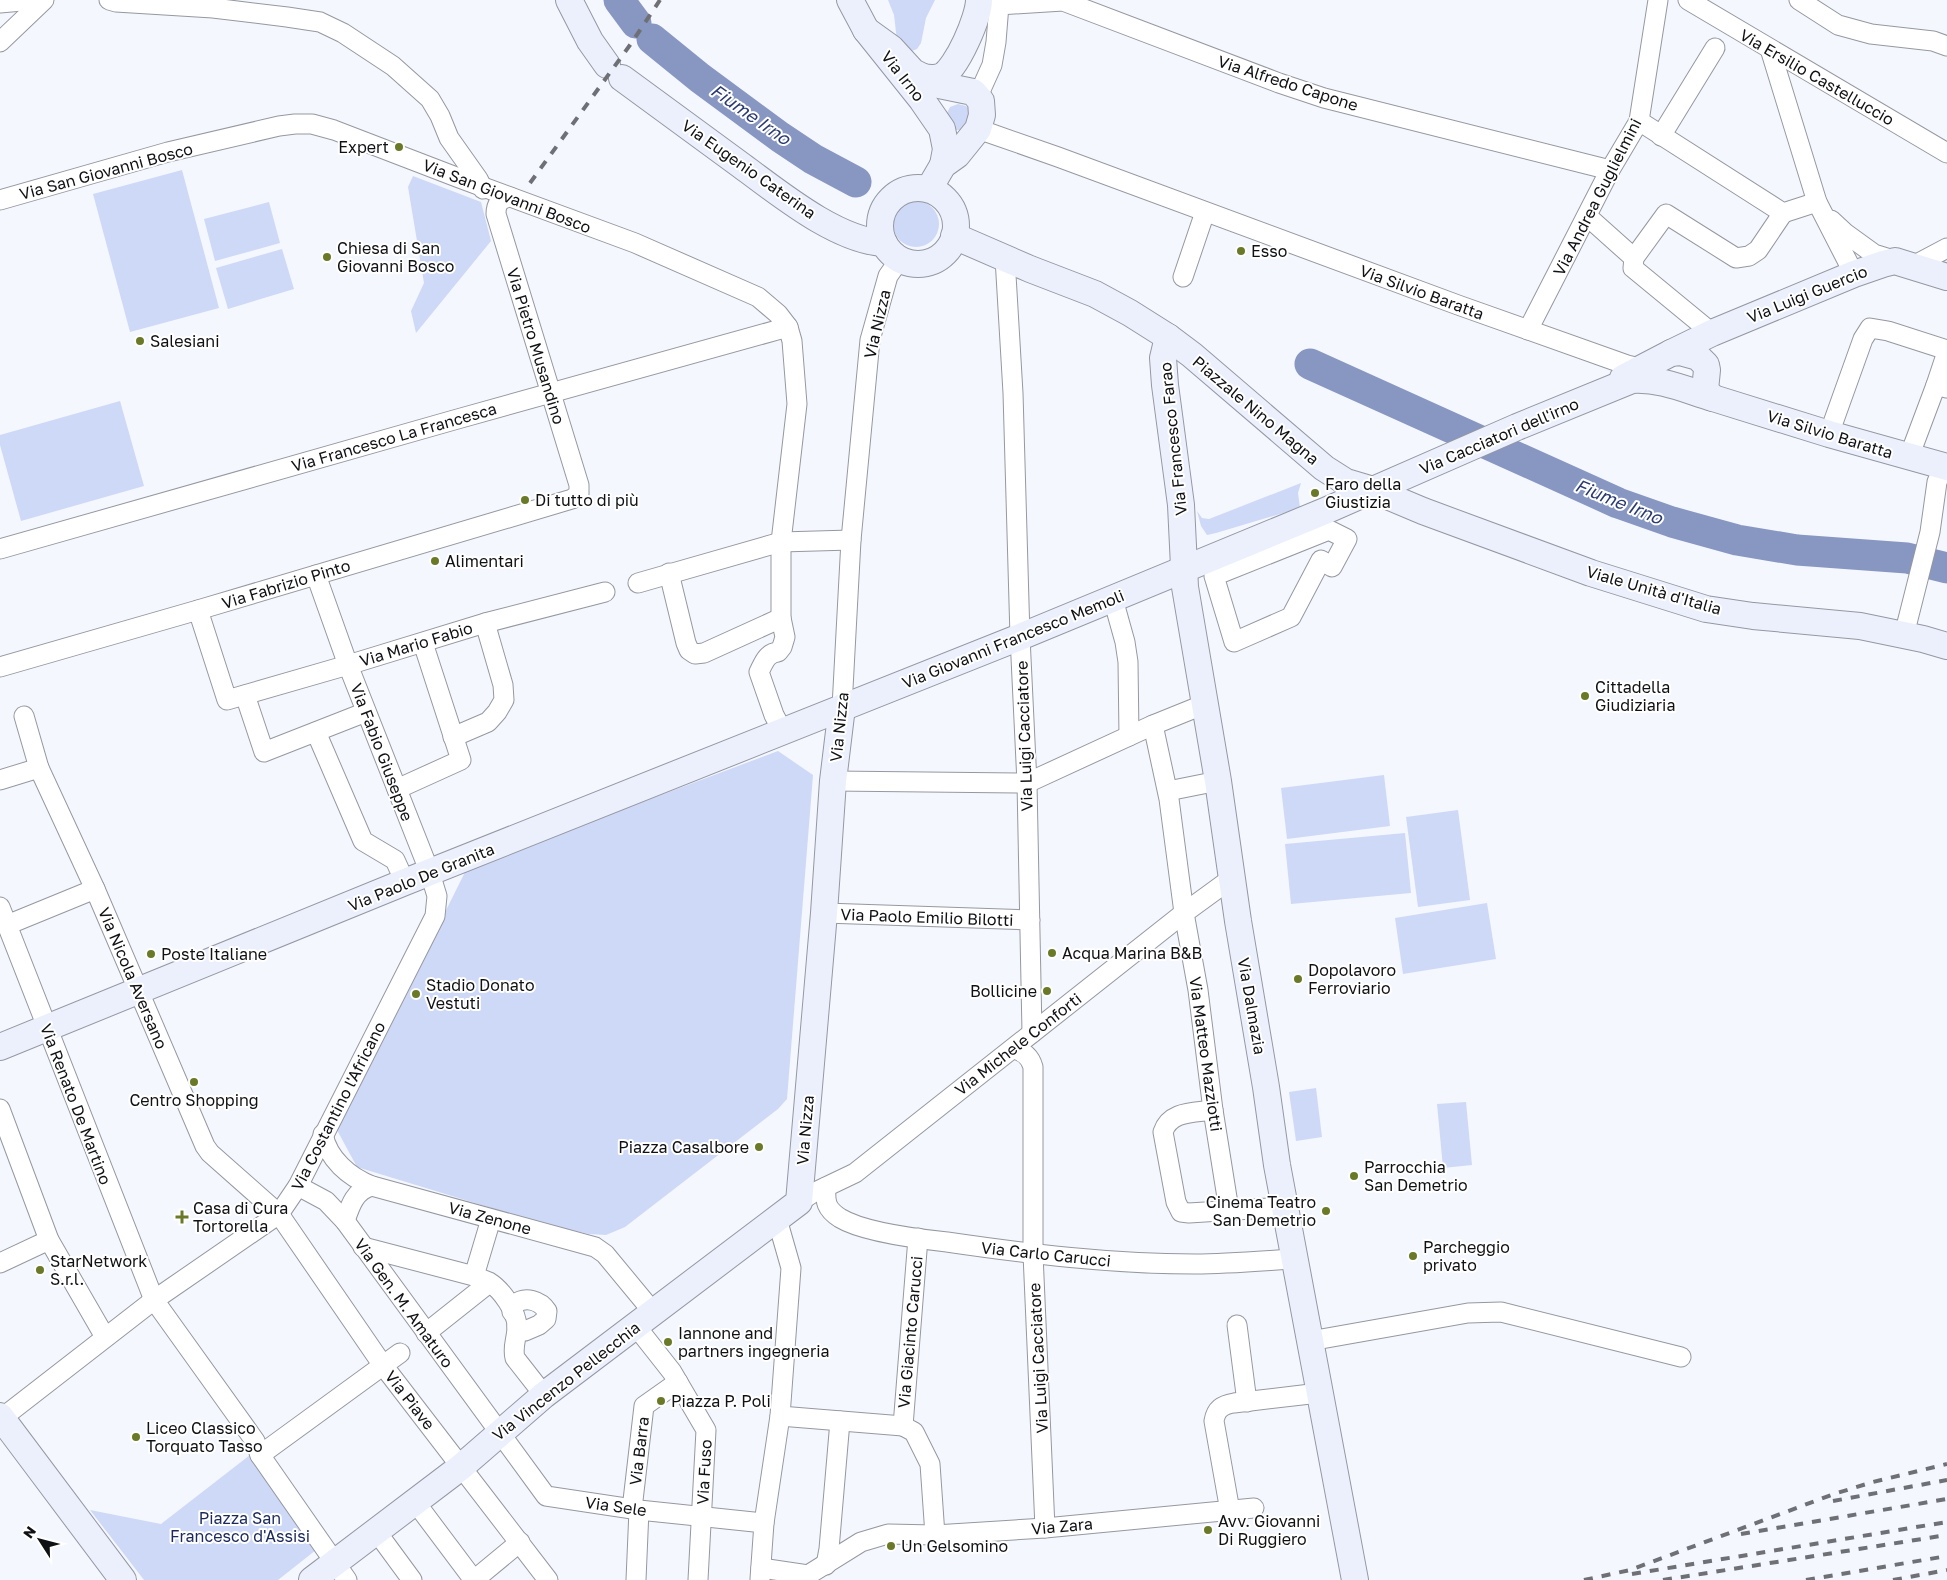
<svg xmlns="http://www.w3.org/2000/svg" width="1947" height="1580" font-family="'Golos Text',sans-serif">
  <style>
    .green { fill: #ced9f7 }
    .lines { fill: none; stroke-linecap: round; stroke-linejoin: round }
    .river { stroke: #8897c2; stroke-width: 31 }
    .street-casing { stroke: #9598a0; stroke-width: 21 }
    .secondary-casing { stroke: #9598a0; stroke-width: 28 }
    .street { stroke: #fff; stroke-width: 19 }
    .secondary { stroke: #ecf0fd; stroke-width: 26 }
    .rail { stroke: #6e7075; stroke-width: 4; stroke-dasharray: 9 9; stroke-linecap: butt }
    .poi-dot { fill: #6a7927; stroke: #fff; stroke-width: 2 }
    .labels { text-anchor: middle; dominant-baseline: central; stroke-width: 4; stroke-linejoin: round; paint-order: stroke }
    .street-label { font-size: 16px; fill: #101114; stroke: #fff }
    .poi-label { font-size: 16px; fill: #101114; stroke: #fff; text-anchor: start }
    .park-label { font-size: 16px; fill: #1b295d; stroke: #fff }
    .water-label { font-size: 18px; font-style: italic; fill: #2b3b71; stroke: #fff }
  </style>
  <rect width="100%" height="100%" fill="#f4f7fe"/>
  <g class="green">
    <polygon points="888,0 935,0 926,18 921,43 917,49 912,51 904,49 897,41 894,15"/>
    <polygon points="958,104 966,106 972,112 963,130 954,130 946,115 950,107"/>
    <polygon points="182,170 219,308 130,332 93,194"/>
    <polygon points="413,176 481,202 491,241 416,333 411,311 424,283 408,187"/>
    <circle cx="916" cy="224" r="23"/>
    <polygon points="269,202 280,243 215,261 204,219"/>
    <polygon points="282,249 294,289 228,309 216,268"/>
    <polygon points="120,401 144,486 21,521 0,445 0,435"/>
    <polygon points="1301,483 1298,493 1300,508 1216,533 1207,535 1201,526 1197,511 1202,518 1209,519"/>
    <polygon points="778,751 813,775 787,1099 778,1109 625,1227 606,1235 589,1234 544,1224 357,1167 337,1130 467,868"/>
    <polygon points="1384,775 1390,826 1287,839 1281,788"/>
    <polygon points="1458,810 1470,900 1418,907 1406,817"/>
    <polygon points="1405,833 1411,893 1291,904 1285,844"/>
    <polygon points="1487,903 1496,959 1403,974 1395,918"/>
    <polygon points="1316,1088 1322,1137 1296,1141 1289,1092"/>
    <polygon points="1466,1102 1472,1165 1443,1168 1437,1104"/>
    <polygon points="250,1455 321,1546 278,1580 144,1580 90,1510 161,1524"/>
  </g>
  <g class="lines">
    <g class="river">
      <polyline points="619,0 636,23"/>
      <polyline points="652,39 700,78 780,137 813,159 856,182"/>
      <polyline points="1310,364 1618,503 1672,522 1737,540 1797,550 1907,558 1947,568"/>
    </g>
    <defs>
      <g id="street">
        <polyline points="109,0 116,2 213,8 287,17 320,22 343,33 393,66 430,99 440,116 449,138 478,179 483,189"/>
        <polyline points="1688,0 1947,153"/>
        <polyline points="1799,0 1838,25 1871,34 1933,41 1947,46"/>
        <polyline points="0,3 33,0"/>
        <polyline points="979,4 999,5 1063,1 1279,83 1324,98 1610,170"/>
        <polyline points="0,42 44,0"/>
        <polyline points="1770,49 1817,202 1854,274"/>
        <polyline points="978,96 992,65 996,42 999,5 994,0"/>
        <polyline points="1639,121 1783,213 1817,202"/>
        <polyline points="978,129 1058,157 1458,305 1627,365 1640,368"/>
        <polyline points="1661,136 1715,48"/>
        <path d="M0,200L168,152L279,126L295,124H312L334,130L459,178L635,243L758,297L778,314L788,327L792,341L797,404L781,542V618L785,637L782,647L778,652C767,653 764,662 759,672L774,715L783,732"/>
        <polyline points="1587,216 1634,258"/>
        <polyline points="1831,220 1845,233 1874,254 1913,266 1947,248"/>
        <polyline points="1005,258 1013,393 1020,637 1027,783 1032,1033"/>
        <polyline points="1183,277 1205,212"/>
        <polyline points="1528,330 1610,170 1639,121 1658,0"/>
        <polyline points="1712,333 1633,268 1634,258 1666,214 1736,258 1749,256 1758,250 1783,213"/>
        <polyline points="1947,352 1936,385 1947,388"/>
        <polyline points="1829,434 1863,339 1870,328 1888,331 1947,350"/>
        <polyline points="1909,457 1936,385"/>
        <polygon points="1329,530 1347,539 1332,567 1321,560 1291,617 1234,642 1214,576"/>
        <polyline points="0,549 454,420 788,327"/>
        <polyline points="669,573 686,643 689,650 695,654 704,653 781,618"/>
        <polyline points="638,583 781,542 851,540"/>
        <polyline points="1113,599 1125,642 1128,662 1129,736"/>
        <polyline points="198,610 227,700 348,665 485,623 605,592"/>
        <polyline points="1904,635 1930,532 1937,482 1944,466"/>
        <path d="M0,667L198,610L572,499L579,494V485L496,214C496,203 500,199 510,197"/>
        <polyline points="245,695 264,752 366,712"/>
        <polyline points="842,707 851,540 870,340 888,276 895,266 904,261"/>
        <polyline points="24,716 39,768 95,889 205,1146 210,1153 279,1214 382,1364 548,1580"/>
        <polyline points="1153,725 1169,799 1184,913 1198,990 1213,1110 1229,1210"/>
        <polyline points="316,732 363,841 395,860 405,882"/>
        <polyline points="453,737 488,722 497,712 504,700 503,685 485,623"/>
        <polyline points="0,780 39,768"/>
        <polyline points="833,781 1027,783 1153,725 1205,704"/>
        <polyline points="397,789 461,760 423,643"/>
        <polyline points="1168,791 1218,781"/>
        <polyline points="0,907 154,1300 255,1441 260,1455 347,1580"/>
        <polyline points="824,913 1030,920"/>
        <polyline points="7,925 95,889"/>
        <path d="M1013,1049C1023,1051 1030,1056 1033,1067V1254L1045,1528"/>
        <polyline points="0,1109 49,1240 105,1337"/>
        <path d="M1213,1110C1193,1113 1170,1111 1163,1132L1176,1202L1181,1212L1189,1213L1284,1207"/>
        <path d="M323,1134C328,1159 349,1177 372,1186L595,1247L605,1254L653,1312"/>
        <polyline points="298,1186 326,1201 345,1221 546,1496 639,1510 764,1523"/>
        <path d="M826,1187C825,1202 826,1209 840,1218C863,1232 919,1239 947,1242C1029,1254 1112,1264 1195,1264C1228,1264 1261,1261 1293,1259"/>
        <polyline points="799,1202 811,1194 855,1173 1184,913 1232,878"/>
        <path d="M345,1221C350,1206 355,1190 372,1186"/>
        <polyline points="918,1238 903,1426 914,1432 930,1464 935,1535"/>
        <path d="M363,1247L474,1276C479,1278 484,1280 489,1282C502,1290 517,1312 517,1327C517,1338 512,1347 515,1358L544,1395"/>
        <polyline points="0,1263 49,1240"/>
        <polyline points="474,1276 491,1219"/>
        <path d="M512,1312L515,1304C525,1296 540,1300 547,1311L546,1319L539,1325L525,1331L517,1327"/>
        <polyline points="635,1325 672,1372 706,1430 698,1580"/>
        <polyline points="1237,1325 1247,1402"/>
        <polyline points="426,1333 489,1283"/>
        <polyline points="1310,1341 1468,1313 1501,1312 1681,1357"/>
        <polyline points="780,1416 903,1426"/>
        <polyline points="2,1418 154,1300 279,1214 298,1186 435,916 437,896 430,873 348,665 316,575"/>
        <polyline points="260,1455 400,1353"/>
        <polyline points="416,1503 473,1579 472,1580"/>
        <polyline points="632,1509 644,1406 678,1382"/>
        <path d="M1230,1511L1214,1421C1216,1409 1222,1405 1234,1403L1319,1393"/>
        <polyline points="376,1531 412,1580"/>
        <polyline points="826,1565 829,1549 840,1421"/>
        <polyline points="761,1568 808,1575 861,1542 888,1534 935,1535 1045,1528 1254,1508"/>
        <polyline points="760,1579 764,1523 780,1416 791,1268 777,1219"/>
        <polyline points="474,1580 520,1542"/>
        <polyline points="636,1580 639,1510"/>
      </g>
      <g id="secondary">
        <polyline points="569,0 590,41 607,65"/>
        <polyline points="850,0 866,30 922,100 942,129 946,149 943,165"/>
        <polyline points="866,30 891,48 913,72 939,85 973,92 981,101 982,115 978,129 957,155 943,165 929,189"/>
        <path d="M922,77C929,78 936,79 942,76C957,68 979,17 979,0"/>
        <path d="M622,78C662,107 702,137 742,166C779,193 837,241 884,243"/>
        <circle cx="918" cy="226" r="38"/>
        <polyline points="954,236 1030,269 1095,294 1130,313 1168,337 1192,355 1324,468 1346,482 1373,490 1423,511 1591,573 1706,609 1753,616 1860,626 1923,639 1947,646"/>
        <polyline points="1168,337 1163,358 1165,385 1181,505 1185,587 1218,781 1238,921 1266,1087 1277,1165 1355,1580"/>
        <polyline points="1671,353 1712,333 1854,274 1883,264 1895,261 1947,277"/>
        <polyline points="1623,378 1671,353 1680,352 1698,357 1706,365 1707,370 1705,390 1713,398 1829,434 1947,467"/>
        <path d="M0,1047L405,882L1020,637L1325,511L1517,427L1632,380C1660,378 1686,390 1713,398"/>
        <polyline points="0,1416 123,1580"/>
        <polyline points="312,1580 461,1467 544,1395 799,1202 824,913 833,781 842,707"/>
      </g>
    </defs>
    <use href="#street" class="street-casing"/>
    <use href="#secondary" class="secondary-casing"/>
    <use href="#street" class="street"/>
    <use href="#secondary" class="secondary"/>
    <g class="rail">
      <polyline points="530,183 630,45 660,0"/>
      <polyline points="1833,1501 1947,1480"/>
      <polyline points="1741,1534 1947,1499"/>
      <polyline points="1632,1574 1947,1522"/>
      <polyline points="1584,1580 1630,1570 1834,1494 1873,1482 1947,1464"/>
      <polyline points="1663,1580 1947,1535"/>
      <polyline points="1806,1580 1947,1556"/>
      <polyline points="1893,1580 1947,1570"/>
    </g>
  </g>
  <g class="poi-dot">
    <circle cx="399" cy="147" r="5"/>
    <circle cx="1241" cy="251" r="5"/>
    <circle cx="327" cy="257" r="5"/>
    <circle cx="140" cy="341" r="5"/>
    <circle cx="1315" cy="493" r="5"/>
    <circle cx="525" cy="500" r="5"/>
    <circle cx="435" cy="561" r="5"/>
    <circle cx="1585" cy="696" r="5"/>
    <circle cx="1052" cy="953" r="5"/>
    <circle cx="151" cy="954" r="5"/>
    <circle cx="1298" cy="979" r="5"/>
    <circle cx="1047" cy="991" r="5"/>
    <circle cx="416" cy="994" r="5"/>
    <circle cx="194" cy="1082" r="5"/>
    <circle cx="759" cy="1147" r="5"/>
    <circle cx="1354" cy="1176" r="5"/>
    <circle cx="1326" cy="1211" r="5"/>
    <path d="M179.5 1209.5h5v5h5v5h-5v5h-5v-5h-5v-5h5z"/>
    <circle cx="1413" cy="1256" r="5"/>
    <circle cx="40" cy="1270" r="5"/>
    <circle cx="668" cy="1342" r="5"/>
    <circle cx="661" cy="1401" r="5"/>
    <circle cx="136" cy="1437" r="5"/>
    <circle cx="1208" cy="1530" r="5"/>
    <circle cx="891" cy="1546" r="5"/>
  </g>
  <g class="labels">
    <g class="street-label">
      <text transform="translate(903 76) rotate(52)">Via Irno</text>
      <text transform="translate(1817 77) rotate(30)">Via Ersilio Castelluccio</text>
      <text transform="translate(1288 83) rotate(18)">Via Alfredo Capone</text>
      <text transform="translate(749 169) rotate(35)">Via Eugenio Caterina</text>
      <text transform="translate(106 171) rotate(-15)">Via San Giovanni Bosco</text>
      <text transform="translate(507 196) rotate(21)">Via San Giovanni Bosco</text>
      <text transform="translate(1597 197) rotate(-63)">Via Andrea Guglielmini</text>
      <text transform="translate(1422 292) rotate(20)">Via Silvio Baratta</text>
      <text transform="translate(1807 294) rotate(-22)">Via Luigi Guercio</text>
      <text transform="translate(877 324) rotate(-77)">Via Nizza</text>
      <text transform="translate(536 346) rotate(73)">Via Pietro Musandino</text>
      <text transform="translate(1256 410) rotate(40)">Piazzale Nino Magna</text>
      <text transform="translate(1830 434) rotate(17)">Via Silvio Baratta</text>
      <text transform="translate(1499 436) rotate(-23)">Via Cacciatori dell'irno</text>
      <text transform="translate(394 437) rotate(-16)">Via Francesco La Francesca</text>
      <text transform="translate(1173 439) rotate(-96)">Via Francesco Farao</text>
      <text transform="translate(286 584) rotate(-17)">Via Fabrizio Pinto</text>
      <text transform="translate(1654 590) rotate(16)">Viale Unità d'Italia</text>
      <text transform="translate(1013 639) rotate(-22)">Via Giovanni Francesco Memoli</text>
      <text transform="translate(416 644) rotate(-17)">Via Mario Fabio</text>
      <text transform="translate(839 727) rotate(-84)">Via Nizza</text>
      <text transform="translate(1024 736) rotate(-92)">Via Luigi Cacciatore</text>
      <text transform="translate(382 752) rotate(69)">Via Fabio Giuseppe</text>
      <text transform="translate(421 877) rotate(-22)">Via Paolo De Granita</text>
      <text transform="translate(927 917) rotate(2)">Via Paolo Emilio Bilotti</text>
      <text transform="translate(133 978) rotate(67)">Via Nicola Aversano</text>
      <text transform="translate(1252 1006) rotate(80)">Via Dalmazia</text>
      <text transform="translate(1018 1044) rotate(-38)">Via Michele Conforti</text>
      <text transform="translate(1206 1054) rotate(82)">Via Matteo Mazziotti</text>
      <text transform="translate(76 1104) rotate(69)">Via Renato De Martino</text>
      <text transform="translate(338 1106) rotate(-63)">Via Costantino l'Africano</text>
      <text transform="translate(805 1130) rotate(-85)">Via Nizza</text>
      <text transform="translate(490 1218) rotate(15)">Via Zenone</text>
      <text transform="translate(1046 1254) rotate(6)">Via Carlo Carucci</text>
      <text transform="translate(404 1303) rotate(54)">Via Gen. M. Amaturo</text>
      <text transform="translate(910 1332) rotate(-85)">Via Giacinto Carucci</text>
      <text transform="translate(1038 1358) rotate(-93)">Via Luigi Cacciatore</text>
      <text transform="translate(566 1381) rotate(-38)">Via Vincenzo Pellecchia</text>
      <text transform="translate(410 1400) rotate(52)">Via Piave</text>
      <text transform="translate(639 1451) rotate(-83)">Via Barra</text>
      <text transform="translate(704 1472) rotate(-87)">Via Fuso</text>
      <text transform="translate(616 1506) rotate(8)">Via Sele</text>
      <text transform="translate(1062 1526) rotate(-5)">Via Zara</text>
    </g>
    <g class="poi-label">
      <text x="389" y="147" text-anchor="end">Expert</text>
      <text x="337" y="248">Chiesa di San<tspan x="337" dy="18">Giovanni Bosco</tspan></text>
      <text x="1251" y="251">Esso</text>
      <text x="150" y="341">Salesiani</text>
      <text x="1325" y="484">Faro della<tspan x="1325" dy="18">Giustizia</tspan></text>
      <text x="535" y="500">Di tutto di più</text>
      <text x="445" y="561">Alimentari</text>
      <text x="1595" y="687">Cittadella<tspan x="1595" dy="18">Giudiziaria</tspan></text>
      <text x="1062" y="953">Acqua Marina B&amp;B</text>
      <text x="161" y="954">Poste Italiane</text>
      <text x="1308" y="970">Dopolavoro<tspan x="1308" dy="18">Ferroviario</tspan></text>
      <text x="426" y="985">Stadio Donato<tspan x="426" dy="18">Vestuti</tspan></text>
      <text x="1037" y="991" text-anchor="end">Bollicine</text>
      <text x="194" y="1100" text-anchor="middle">Centro Shopping</text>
      <text x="749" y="1147" text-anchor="end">Piazza Casalbore</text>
      <text x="1364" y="1167">Parrocchia<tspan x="1364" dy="18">San Demetrio</tspan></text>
      <text x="1316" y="1202" text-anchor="end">Cinema Teatro<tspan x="1316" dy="18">San Demetrio</tspan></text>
      <text x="193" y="1208">Casa di Cura<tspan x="193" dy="18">Tortorella</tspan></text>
      <text x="1423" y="1247">Parcheggio<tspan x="1423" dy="18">privato</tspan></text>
      <text x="50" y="1261">StarNetwork<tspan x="50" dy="18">S.r.l.</tspan></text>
      <text x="678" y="1333">Iannone and<tspan x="678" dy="18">partners ingegneria</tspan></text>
      <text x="671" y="1401">Piazza P. Poli</text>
      <text x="146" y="1428">Liceo Classico<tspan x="146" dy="18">Torquato Tasso</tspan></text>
      <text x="1218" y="1521">Avv. Giovanni<tspan x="1218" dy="18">Di Ruggiero</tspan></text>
      <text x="901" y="1546">Un Gelsomino</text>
    </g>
    <g class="park-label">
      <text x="240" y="1518">Piazza San<tspan x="240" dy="18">Francesco d'Assisi</tspan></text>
    </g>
    <g class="water-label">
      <text transform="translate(751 114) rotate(35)">Fiume Irno</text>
      <text transform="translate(1619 501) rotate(22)">Fiume Irno</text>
    </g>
  </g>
  <g transform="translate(40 1540) rotate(306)" stroke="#ffffff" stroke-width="4" paint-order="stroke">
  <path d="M0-4L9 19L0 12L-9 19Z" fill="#101114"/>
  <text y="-8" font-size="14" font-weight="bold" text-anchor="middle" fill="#101114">N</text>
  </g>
</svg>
